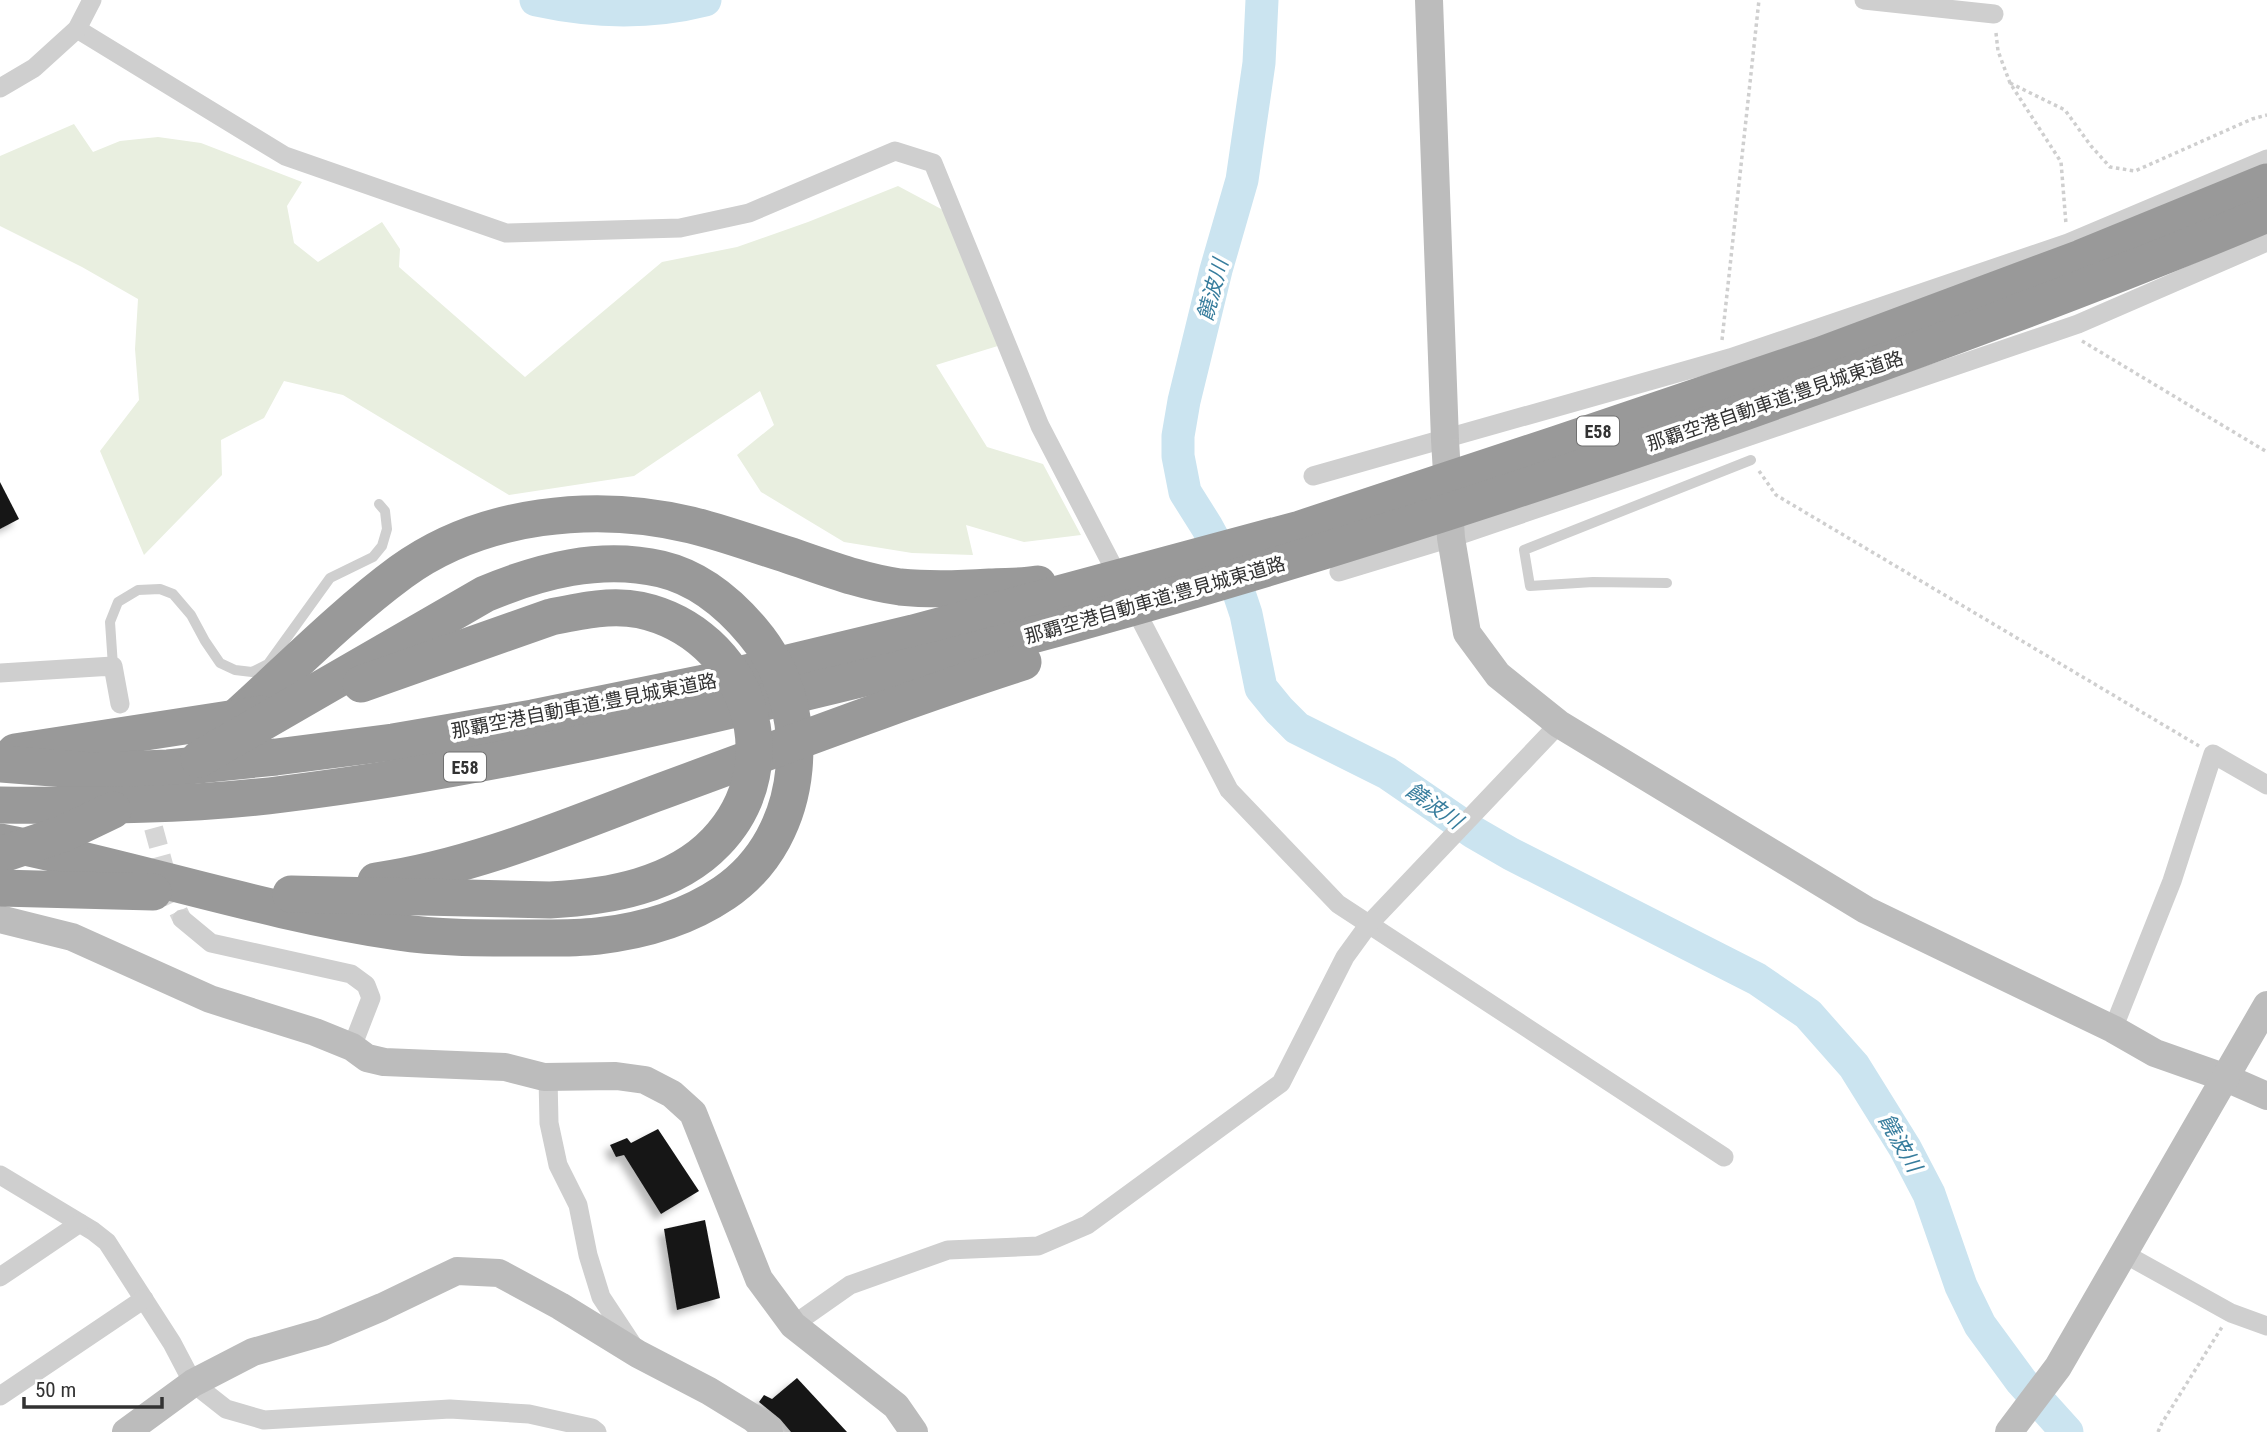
<svg xmlns="http://www.w3.org/2000/svg" width="2267" height="1432" font-family="'Roboto Condensed','Noto Sans JP',sans-serif">
  <style>
    .green { fill: #e9efe0 }
    .lines { fill: none; stroke-linecap: round; stroke-linejoin: round }
    .river { stroke: #cbe4f0; stroke-width: 33 }
    .building { fill: #191919; filter: url(#shadow) }
    .street-tunnel { stroke: #d6d6d6; stroke-width: 19; stroke-dasharray: 19 10; stroke-linecap: butt }
    .path { stroke: #cfcfcf; stroke-width: 3.5; stroke-dasharray: 3.5 3.5; stroke-linecap: butt }
    .lane { stroke: #cfcfcf; stroke-width: 10 }
    .street { stroke: #cfcfcf; stroke-width: 19 }
    .secondary { stroke: #bcbcbc; stroke-width: 28 }
    .highway { stroke: #999; stroke-width: 37 }
    .labels { text-anchor: middle; dominant-baseline: central; stroke-width: 7; stroke-linejoin: round; paint-order: stroke }
    .shield { fill: #fff; stroke: #707070; stroke-width: 2 }
    .shield-label { font-size: 18px; font-weight: bold; fill: #323232 }
    .street-label { font-size: 19px; fill: #323232; stroke: #fff }
    .water-label { font-size: 21px; font-style: italic; fill: #377d9d; stroke: #fff }
  </style>
  <defs>
    <filter id="shadow"><feDropShadow dx="-6" dy="6" stdDeviation="3.5" flood-color="#0004"/></filter>
  </defs>
  <rect width="100%" height="100%" fill="#fff"/>
  <polygon class="green" points="74,124 93,152 120,141 158,137 201,143 302,182 287,206 294,243 318,262 382,222 400,249 399,267 525,377 662,262 737,247 808,222 898,186 943,210 1001,345 936,365 987,447 1043,464 1081,535 1024,542 966,525 973,555 912,553 844,542 761,492 737,455 774,425 760,391 634,476 509,495 343,395 284,381 264,418 221,440 222,475 144,555 100,451 139,400 135,349 138,299 82,267 0,226 0,156"/>
  <g class="lines">
    <g class="river">
      <path d="M536,0C591,12 650,14 705,0"/>
      <polyline points="1262,0 1259,63 1242,180 1216,270 1184,401 1178,436 1178,456 1185,492 1207,527 1233,575 1246,614 1261,688 1279,710 1297,728 1387,773 1473,832 1511,854 1757,979 1808,1014 1854,1066 1905,1148 1929,1194 1961,1286 1980,1325 2021,1381 2067,1432"/>
    </g>
  </g>
  <g class="building">
    <polygon points="0,482 19,519 0,529"/>
    <polygon points="658,1129 699,1191 661,1214 624,1155 616,1157 610,1145 627,1138 631,1143"/>
    <polygon points="705,1220 720,1298 677,1310 664,1229"/>
    <polygon points="797,1378 847,1432 791,1432 780,1419 759,1402 764,1395 772,1399"/>
  </g>
  <g class="lines">
    <polyline class="street-tunnel" points="146,800 173,900 182,919"/>
    <g class="path">
      <polyline points="1996,33 1998,51 2010,83 2061,162 2066,224"/>
      <polyline points="2010,83 2065,110 2091,146 2110,167 2135,171 2252,119 2267,115"/>
      <polyline points="1722,340 1759,0"/>
      <polyline points="2082,341 2267,452"/>
      <polyline points="1759,471 1776,495 2199,746"/>
      <polyline points="2158,1432 2162,1423 2222,1327"/>
    </g>
    <g class="lane">
      <polyline points="1667,583 1593,582 1530,586 1524,550 1751,460"/>
      <polyline points="113,666 110,622 118,602 138,590 160,589 173,594 191,615 205,641 220,663 235,670 252,672 268,664 330,578 373,557 382,546 387,529 385,511 379,504"/>
    </g>
    <g class="street">
      <polyline points="1864,0 1994,14"/>
      <polyline points="77,29 285,156 506,233 680,228 749,213 895,151 933,163 1040,426 1229,790 1338,904 1724,1157"/>
      <polyline points="0,88 34,68 77,29 92,0"/>
      <polyline points="1313,476 1730,358 2068,243 2267,159"/>
      <polyline points="1339,572 1451,538 2078,324 2267,242"/>
      <polyline points="0,673 113,666 120,704"/>
      <polyline points="182,919 211,943 351,974 366,985 371,998 352,1047"/>
      <polyline points="2113,1029 2172,881 2213,754 2267,785"/>
      <polyline points="548,1077 549,1123 558,1165 578,1205 588,1255 601,1297 634,1347"/>
      <polyline points="0,1175 93,1231 107,1242 172,1343 193,1383 226,1409 264,1420 450,1409 529,1414 592,1428 597,1432"/>
      <polyline points="2123,1253 2231,1313 2267,1326"/>
      <polyline points="0,1277 80,1223"/>
      <polyline points="793,1325 850,1285 948,1250 1038,1246 1087,1225 1281,1083 1345,957 1369,924 1559,724"/>
      <polyline points="0,1396 144,1299"/>
    </g>
    <g class="secondary">
      <polyline points="1429,0 1445,440 1451,538 1467,633 1498,675 1559,724 1866,910 2113,1029 2155,1053 2226,1078 2267,1096"/>
      <polyline points="0,919 72,937 210,999 315,1032 352,1047 367,1058 384,1062 505,1067 544,1077 616,1076 645,1080 672,1094 693,1113 759,1279 793,1325 896,1406 914,1432"/>
      <polyline points="126,1432 193,1383 253,1352 323,1332 382,1307 457,1271 499,1273 560,1306 638,1354 709,1391 753,1418 769,1432"/>
      <polyline points="2009,1432 2058,1367 2267,1005"/>
    </g>
    <g class="highway">
      <path d="M230,723C286,673 340,617 401,572C482,513 596,502 691,525C724,533 756,545 788,555C824,567 862,582 900,587C930,590 960,589 990,587C1006,586 1022,587 1038,584"/>
      <polyline points="15,752 262,714"/>
      <polyline points="0,764 91,771 168,768 276,757 393,742 533,718 700,684 913,633 1300,529 1557,444 1821,355 2081,258 2267,182"/>
      <path d="M0,805C94,806 190,806 284,794C480,770 672,725 864,678C1151,609 1434,520 1713,423C1900,357 2085,290 2267,214"/>
      <path d="M0,842C133,868 263,912 398,932C438,938 478,938 518,938C545,938 572,939 598,936C642,931 687,918 724,893C809,836 816,706 753,632C728,602 699,578 661,569C600,555 540,571 485,594L199,759"/>
      <polyline points="0,855 65,833 113,810"/>
      <path d="M376,881C473,867 564,828 654,794C777,749 899,702 1023,662"/>
      <polyline points="0,888 153,892"/>
      <path d="M291,894L550,900C608,897 674,886 716,842C793,762 746,633 640,610C611,604 580,611 551,617L361,684"/>
    </g>
  </g>
  <g class="labels">
    <g class="shield">
      <rect x="1577" y="416.5" width="42" height="29" rx="5"/>
      <rect x="444" y="752.5" width="42" height="29" rx="5"/>
    </g>
    <g class="shield-label">
      <text x="1598" y="431">E58</text>
      <text x="465" y="767">E58</text>
    </g>
    <g class="street-label">
      <text transform="translate(1775 401) rotate(-19)">那覇空港自動車道;豊見城東道路</text>
      <text transform="translate(1155 600) rotate(-16)">那覇空港自動車道;豊見城東道路</text>
      <text transform="translate(584 706) rotate(-11)">那覇空港自動車道;豊見城東道路</text>
    </g>
    <g class="water-label">
      <text transform="translate(1213 290) rotate(-75)">饒波川</text>
      <text transform="translate(1434 806) rotate(35)">饒波川</text>
      <text transform="translate(1900 1143) rotate(60)">饒波川</text>
    </g>
  </g>
  <path d="M24 1397v10h138v-10" fill="none" stroke="#323232" stroke-width="3.5"/>
  <text x="35" y="1397" font-size="21" fill="#323232" stroke="#ffffff" stroke-width="5" paint-order="stroke">50 m</text>
</svg>
